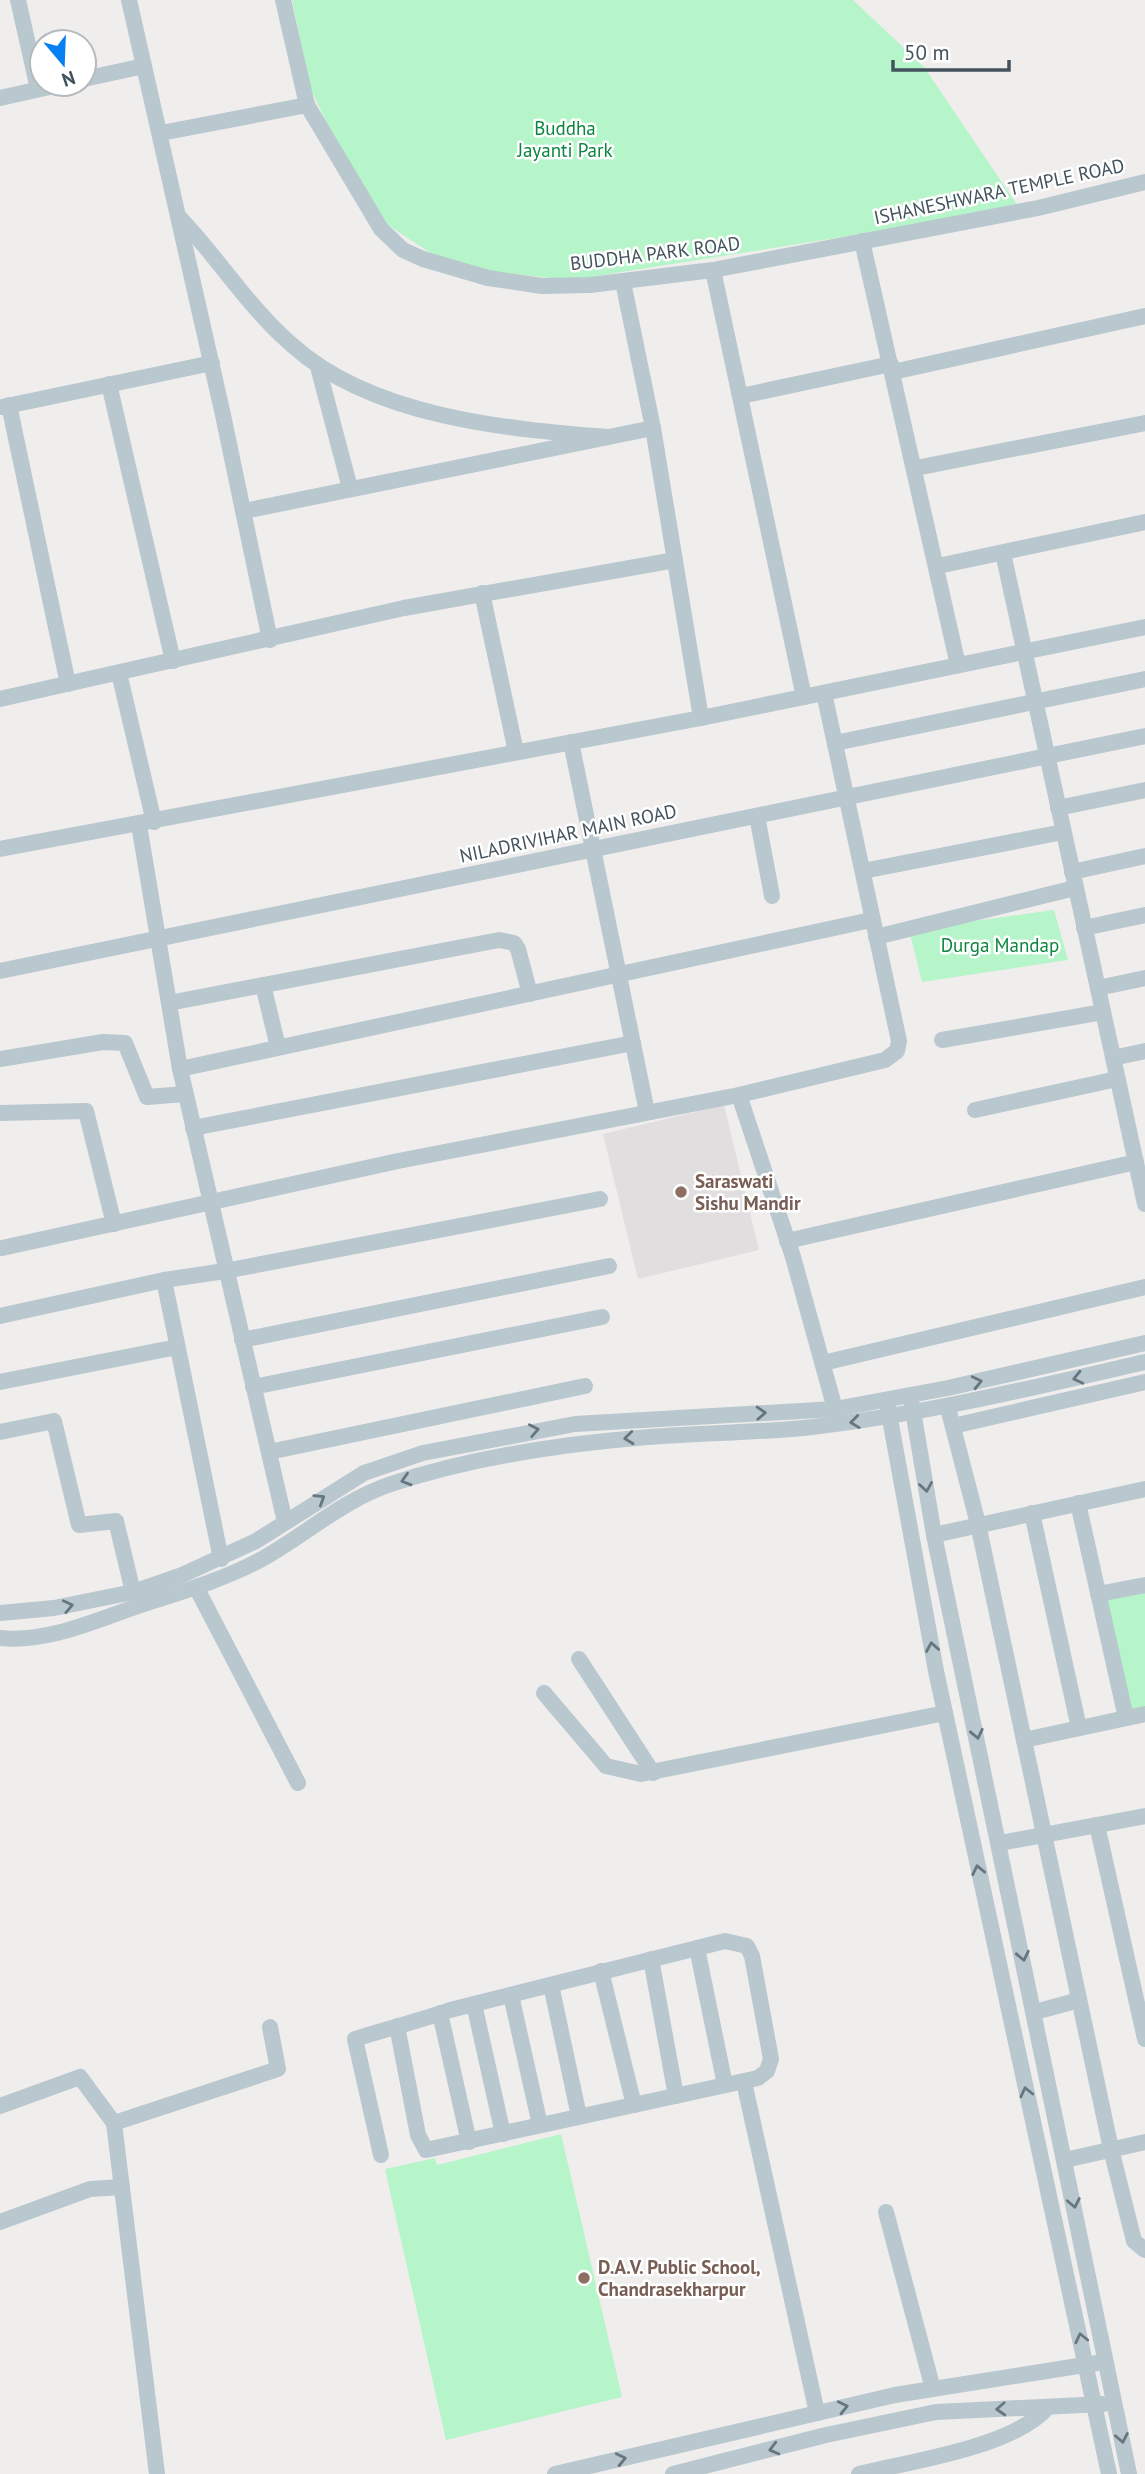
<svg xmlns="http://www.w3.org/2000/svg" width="1145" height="2474" font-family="'PT Sans',sans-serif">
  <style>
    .education { fill: #e1dedf }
    .green { fill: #b6f4c9 }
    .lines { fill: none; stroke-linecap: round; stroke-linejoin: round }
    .minor { stroke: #b9c7ce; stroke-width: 16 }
    .oneway { stroke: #66767f }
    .education-dot { fill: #8d6e63; stroke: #fff; stroke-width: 2.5 }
    .labels { text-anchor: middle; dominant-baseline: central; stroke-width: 5; stroke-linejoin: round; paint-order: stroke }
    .park-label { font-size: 19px; fill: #0c863f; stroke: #fff }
    .street-label { font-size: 19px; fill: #43535d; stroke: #fff }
    .education-label { font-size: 19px; font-weight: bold; fill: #785e54; stroke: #fff; text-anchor: start }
  </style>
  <rect width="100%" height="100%" fill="#f0eded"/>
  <polygon class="education" points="724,1105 759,1250 638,1279 603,1134"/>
  <g class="green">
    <polygon points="292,0 853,0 924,67 1020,209 571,280 493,272 432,254 388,225 341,153 311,90"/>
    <polygon points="1054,910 1068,960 922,982 909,930"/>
    <polygon points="1145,1585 1145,1714 1126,1718 1098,1594"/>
    <polygon points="561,2134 622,2397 446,2440 385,2169 435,2158 437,2165"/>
  </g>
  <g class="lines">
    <g class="minor">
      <polyline points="18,0 38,89"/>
      <polyline points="129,0 223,415 270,640"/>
      <polyline points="283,0 307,105 381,229 403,250 423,259 488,278 542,286 590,285 713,270 1038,208 1145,182"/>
      <polyline points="84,79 144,66"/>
      <polyline points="0,98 63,84"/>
      <polyline points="161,133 307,105"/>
      <path d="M180,218C219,259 249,308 292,345C372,417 506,429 608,437"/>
      <polyline points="862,241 958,665"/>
      <polyline points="713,270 804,697"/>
      <polyline points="623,282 653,428 701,718"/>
      <polyline points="318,367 350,488"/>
      <polyline points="893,372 1145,316"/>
      <polyline points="109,384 173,661"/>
      <polyline points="741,396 891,364"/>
      <polyline points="9,405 68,684"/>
      <polyline points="2,407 212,363"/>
      <polyline points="916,468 1145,423"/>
      <polyline points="244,511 653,428"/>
      <polyline points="1003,553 1145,1204"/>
      <polyline points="938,566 1145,522"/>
      <polyline points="482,593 516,752"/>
      <polyline points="119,673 154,822"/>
      <polyline points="0,699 404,608 675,560"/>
      <polyline points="571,742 647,1112"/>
      <polyline points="835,743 1145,679"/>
      <polyline points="1058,808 1145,790"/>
      <polyline points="757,816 772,896"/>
      <polyline points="139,825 180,1069 285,1522"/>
      <polyline points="0,849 701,718 1145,627"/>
      <polyline points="863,871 1063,832"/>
      <polyline points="1072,872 1145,856"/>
      <polyline points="1084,928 1145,915"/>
      <polyline points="876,937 1075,888"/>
      <polyline points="0,971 1145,736"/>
      <polyline points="263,985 278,1047"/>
      <polyline points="1098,988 1145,978"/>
      <polyline points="169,1003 499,940 514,943 518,949 530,994"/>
      <polyline points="942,1040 1103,1012"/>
      <polyline points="1113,1058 1145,1051"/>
      <polyline points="0,1059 103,1042 125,1043 147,1097 185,1094"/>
      <polyline points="180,1069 871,920"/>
      <polyline points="739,1095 793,1257 835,1409"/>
      <polyline points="975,1110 1117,1079"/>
      <polyline points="0,1113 86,1111 114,1224"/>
      <polyline points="193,1128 633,1043"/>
      <polyline points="787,1241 1136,1162"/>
      <polyline points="2,1248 398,1161 739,1095 885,1060 897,1051 899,1041 824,693"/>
      <polyline points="164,1280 221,1559"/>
      <polyline points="0,1316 164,1280 225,1271 600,1199"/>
      <polyline points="242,1340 609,1266"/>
      <polyline points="823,1363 1145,1287"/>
      <polyline points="0,1382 177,1347"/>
      <polyline points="253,1387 602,1317"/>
      <polyline points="912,1405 934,1535 1129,2474"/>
      <polyline points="888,1408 936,1671 1109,2474"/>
      <polyline points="948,1408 978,1524 1111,2149 1134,2241 1145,2250"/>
      <polyline points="953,1426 1145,1382"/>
      <polyline points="0,1432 54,1421 79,1525 116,1521 133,1592"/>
      <polyline points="269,1452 585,1386"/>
      <polyline points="1078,1503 1126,1718"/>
      <polyline points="1032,1513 1079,1728"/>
      <polyline points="934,1535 1145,1489"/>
      <polyline points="196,1587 298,1783"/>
      <polyline points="1098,1594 1145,1585"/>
      <polyline points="0,1613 54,1608 133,1592 182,1575 256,1541 364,1473 423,1453 575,1424 835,1409 948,1388 1145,1343"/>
      <path d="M0,1638C49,1643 99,1619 144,1604C184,1591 225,1579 262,1559C305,1535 343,1500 391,1484C471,1458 553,1445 637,1438C693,1433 749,1433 804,1428C920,1415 1032,1388 1145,1362"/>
      <polyline points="579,1659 653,1773"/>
      <polyline points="544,1693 606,1766 641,1774 945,1713"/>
      <polyline points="1024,1740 1145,1714"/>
      <polyline points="1097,1825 1145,2039"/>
      <polyline points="1000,1843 1145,1816"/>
      <polyline points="697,1948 725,2085"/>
      <polyline points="651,1959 676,2096"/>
      <polyline points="601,1971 634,2105"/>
      <polyline points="551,1985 579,2116"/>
      <polyline points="511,1995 540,2125"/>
      <polyline points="474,2004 503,2134"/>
      <polyline points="1035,2012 1079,2000"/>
      <polyline points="440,2013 469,2142"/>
      <polyline points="744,2082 817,2413"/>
      <polyline points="0,2106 80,2077 114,2123 157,2474"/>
      <polyline points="114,2123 278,2069 270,2027"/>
      <path d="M381,2155L355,2039C386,2029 419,2021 450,2010L725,1941L747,1946L752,1956L771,2059L767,2071L758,2078L426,2150L418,2135L397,2026"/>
      <polyline points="1065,2160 1145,2142"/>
      <polyline points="886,2212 933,2389"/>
      <polyline points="0,2222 90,2189 122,2187"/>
      <polyline points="555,2474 895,2395 1097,2363"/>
      <polyline points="673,2474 826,2435 936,2412 1103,2404"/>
      <path d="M859,2474C911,2461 1014,2447 1048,2407"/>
    </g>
  </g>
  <defs><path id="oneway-chevron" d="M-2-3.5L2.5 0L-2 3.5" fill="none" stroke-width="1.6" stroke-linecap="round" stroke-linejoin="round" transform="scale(1.75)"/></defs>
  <g class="oneway">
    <use href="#oneway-chevron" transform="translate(1078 1378) rotate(167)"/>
    <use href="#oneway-chevron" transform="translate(977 1382) rotate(-13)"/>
    <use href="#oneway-chevron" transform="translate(761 1413) rotate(-3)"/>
    <use href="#oneway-chevron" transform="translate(855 1422) rotate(173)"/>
    <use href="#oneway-chevron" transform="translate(534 1430) rotate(-11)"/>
    <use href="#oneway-chevron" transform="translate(629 1438) rotate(174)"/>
    <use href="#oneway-chevron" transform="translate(406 1480) rotate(163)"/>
    <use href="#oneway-chevron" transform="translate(926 1487) rotate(81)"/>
    <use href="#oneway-chevron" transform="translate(320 1499) rotate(-32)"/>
    <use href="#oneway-chevron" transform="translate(68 1606) rotate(-12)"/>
    <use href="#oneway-chevron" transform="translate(932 1647) rotate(-100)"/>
    <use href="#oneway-chevron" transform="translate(977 1734) rotate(78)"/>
    <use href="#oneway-chevron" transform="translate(978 1870) rotate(-102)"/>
    <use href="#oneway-chevron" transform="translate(1023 1956) rotate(78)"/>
    <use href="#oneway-chevron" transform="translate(1026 2092) rotate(-103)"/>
    <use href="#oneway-chevron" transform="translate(1074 2203) rotate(79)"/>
    <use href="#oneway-chevron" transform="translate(1081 2338) rotate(-103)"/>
    <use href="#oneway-chevron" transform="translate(843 2407) rotate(-13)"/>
    <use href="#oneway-chevron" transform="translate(1001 2409) rotate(177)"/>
    <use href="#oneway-chevron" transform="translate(1122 2438) rotate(79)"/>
    <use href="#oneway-chevron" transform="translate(774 2449) rotate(165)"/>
    <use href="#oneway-chevron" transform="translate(621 2459) rotate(-13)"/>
  </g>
  <g class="education-dot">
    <circle cx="681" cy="1192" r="7"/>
    <circle cx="584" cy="2278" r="7"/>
  </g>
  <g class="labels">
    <g class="park-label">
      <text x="565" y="128">Buddha<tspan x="565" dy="22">Jayanti Park</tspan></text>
      <text x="1000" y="945">Durga Mandap</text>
    </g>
    <g class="street-label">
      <text transform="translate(999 191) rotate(-12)">ISHANESHWARA TEMPLE ROAD</text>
      <text transform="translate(655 253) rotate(-7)">BUDDHA PARK ROAD</text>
      <text transform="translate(568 833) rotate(-12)">NILADRIVIHAR MAIN ROAD</text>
    </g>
    <g class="education-label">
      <text x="695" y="1181">Saraswati<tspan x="695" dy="22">Sishu Mandir</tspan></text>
      <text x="598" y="2267">D.A.V. Public School,<tspan x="598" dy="22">Chandrasekharpur</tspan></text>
    </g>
  </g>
  <g transform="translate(63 63) rotate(161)"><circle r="33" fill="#ffffff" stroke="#b4babe" stroke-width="2"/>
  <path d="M0-5L12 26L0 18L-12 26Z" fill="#0580f2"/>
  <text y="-10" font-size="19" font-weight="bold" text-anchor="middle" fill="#43535d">N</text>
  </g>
  <path d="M893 60v10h116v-10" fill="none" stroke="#43535d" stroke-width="3.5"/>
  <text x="904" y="60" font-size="21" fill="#43535d" stroke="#ffffff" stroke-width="5" paint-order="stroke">50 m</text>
</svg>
